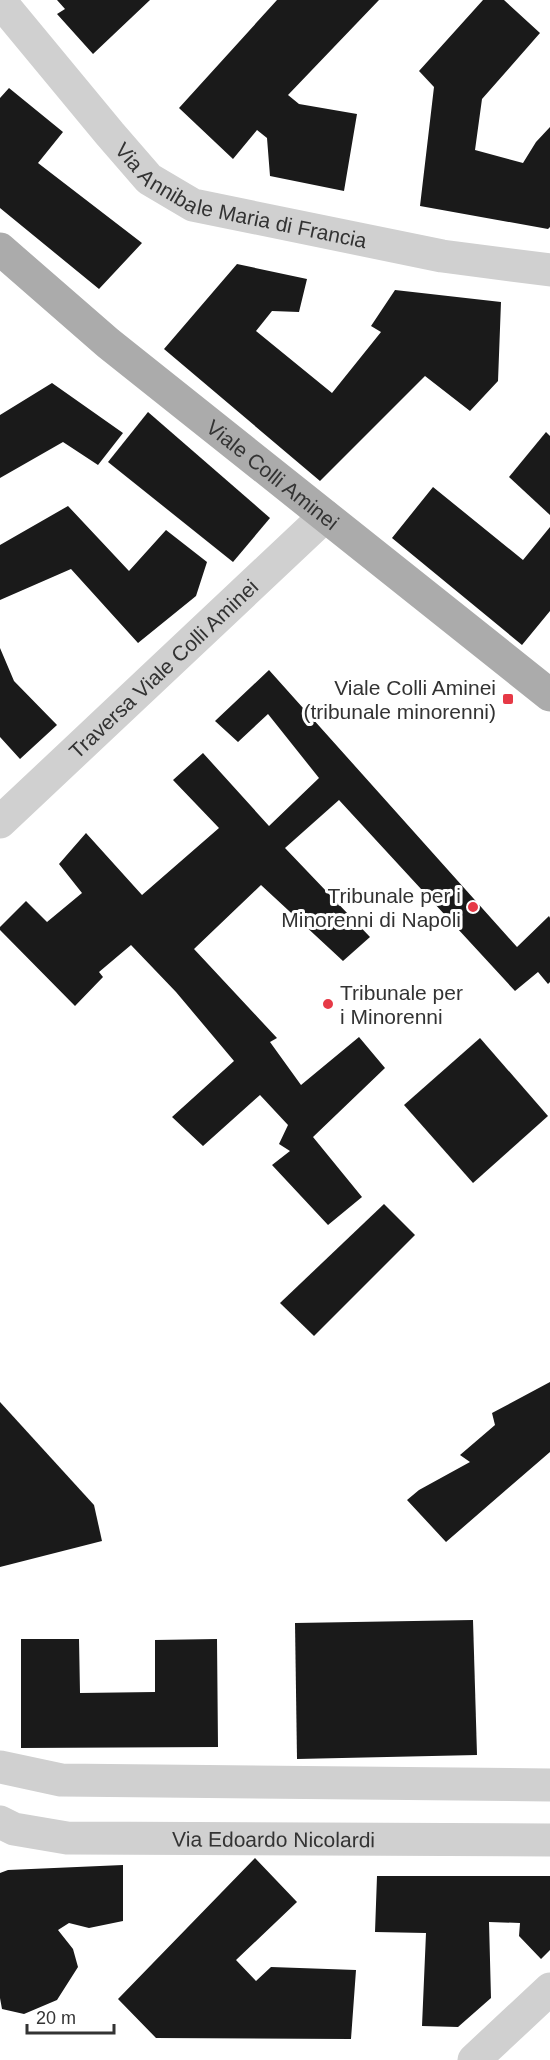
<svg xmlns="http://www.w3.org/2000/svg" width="550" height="2060" font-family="Arial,sans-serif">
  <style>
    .building { fill: #1a1a1a }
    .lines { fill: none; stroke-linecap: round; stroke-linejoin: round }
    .minor { stroke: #d0d0d0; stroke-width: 33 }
    .major { stroke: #ababab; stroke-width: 33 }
    .poi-dot { fill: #e63946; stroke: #fff; stroke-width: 2 }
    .labels { text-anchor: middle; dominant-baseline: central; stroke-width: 6; stroke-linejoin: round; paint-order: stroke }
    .street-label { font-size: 21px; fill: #333; stroke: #fff }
    .poi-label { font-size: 21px; fill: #333; stroke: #fff; text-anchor: end }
  </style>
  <rect width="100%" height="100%" fill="#fff"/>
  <g class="building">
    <polygon points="57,0 150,0 93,54 57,14 65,9"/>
    <polygon points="277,0 379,0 288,95 299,104 357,114 344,191 270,176 267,138 257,130 233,159 179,108"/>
    <polygon points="483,0 504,0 540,33 482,99 475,150 523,163 536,142 550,127 550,227 548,229 420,206 434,87 419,71"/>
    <polygon points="9,88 63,132 38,163 142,243 99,289 0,208 0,98"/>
    <polygon points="237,264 307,279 299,312 272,311 256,331 332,393 381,332 371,326 395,290 501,302 498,381 470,411 425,376 320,481 164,349"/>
    <polygon points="52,383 123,433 98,465 63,442 0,478 0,415"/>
    <polygon points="148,412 270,518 233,562 108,462"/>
    <polygon points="546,432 550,436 550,515 509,477"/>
    <polygon points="433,487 523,560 550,527 550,611 522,645 392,538"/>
    <polygon points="68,506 129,571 166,530 207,562 196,596 138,643 71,569 0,600 0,545"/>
    <polygon points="0,648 14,681 57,725 20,759 0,737"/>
    <polygon points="269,670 517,947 549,916 550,918 550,982 548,984 538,972 515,991 339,800 285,848 370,937 343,961 261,885 194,949 277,1038 270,1042 301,1085 359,1037 385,1068 313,1137 362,1197 328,1225 272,1165 290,1151 279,1144 288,1125 260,1095 203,1146 172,1117 234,1061 176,992 131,945 99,972 103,977 75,1006 0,930 0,927 26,901 47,922 82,893 59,864 86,833 142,895 219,828 173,780 203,753 269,826 319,778 268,714 238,742 215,721"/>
    <polygon points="480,1038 548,1116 473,1183 404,1105"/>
    <polygon points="384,1204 415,1235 314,1336 280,1303"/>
    <polygon points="550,1382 550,1452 446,1542 407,1500 419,1490 470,1462 460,1455 495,1425 492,1413"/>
    <polygon points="0,1402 94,1505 102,1541 0,1567"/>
    <polygon points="473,1620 477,1755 297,1759 295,1623"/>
    <polygon points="21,1639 79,1639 80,1693 155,1692 155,1640 217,1639 218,1747 21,1748"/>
    <polygon points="255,1858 297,1902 236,1960 256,1981 271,1967 356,1970 351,2039 156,2038 118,1999"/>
    <polygon points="123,1865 123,1921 89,1928 69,1923 58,1930 73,1949 78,1967 57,2000 24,2014 2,2009 0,1998 0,1873 8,1870"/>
    <polygon points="377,1876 550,1876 550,1950 541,1959 519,1936 520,1923 489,1922 491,1998 458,2027 422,2026 426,1933 375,1932"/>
  </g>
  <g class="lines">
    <g class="minor">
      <path id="s1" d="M0,1L110,134L149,179L193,205L442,256L550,270"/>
      <path id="s2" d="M0,822L325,516"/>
      <polyline points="0,1767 61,1780 550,1785"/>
      <path id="s3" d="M0,1822L14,1829L67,1838L550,1840"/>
      <polyline points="474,2060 550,1989"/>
    </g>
    <path class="major" id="s4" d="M0,249L108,343L550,695"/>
  </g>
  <g class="poi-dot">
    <rect x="502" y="693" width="12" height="12" rx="3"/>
    <circle cx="473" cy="907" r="6"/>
    <circle cx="328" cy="1004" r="6"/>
  </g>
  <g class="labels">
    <g class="street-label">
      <text stroke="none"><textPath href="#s1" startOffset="324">Via Annibale Maria di Francia</textPath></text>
      <text stroke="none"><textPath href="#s4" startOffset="354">Viale Colli Aminei</textPath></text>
      <text stroke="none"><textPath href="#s2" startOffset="224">Traversa Viale Colli Aminei</textPath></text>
      <text stroke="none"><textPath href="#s3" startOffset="276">Via Edoardo Nicolardi</textPath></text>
    </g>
    <g class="poi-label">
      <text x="496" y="687">Viale Colli Aminei<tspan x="496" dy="24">(tribunale minorenni)</tspan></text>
      <text x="461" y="895">Tribunale per i<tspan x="461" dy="24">Minorenni di Napoli</tspan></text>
      <text x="340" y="992" text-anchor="start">Tribunale per<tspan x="340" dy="24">i Minorenni</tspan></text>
    </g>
  </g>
  <path d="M27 2024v9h87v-9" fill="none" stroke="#333333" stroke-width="3"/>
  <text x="36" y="2024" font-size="18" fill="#333333" stroke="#ffffff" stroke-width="4.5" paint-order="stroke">20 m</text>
</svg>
